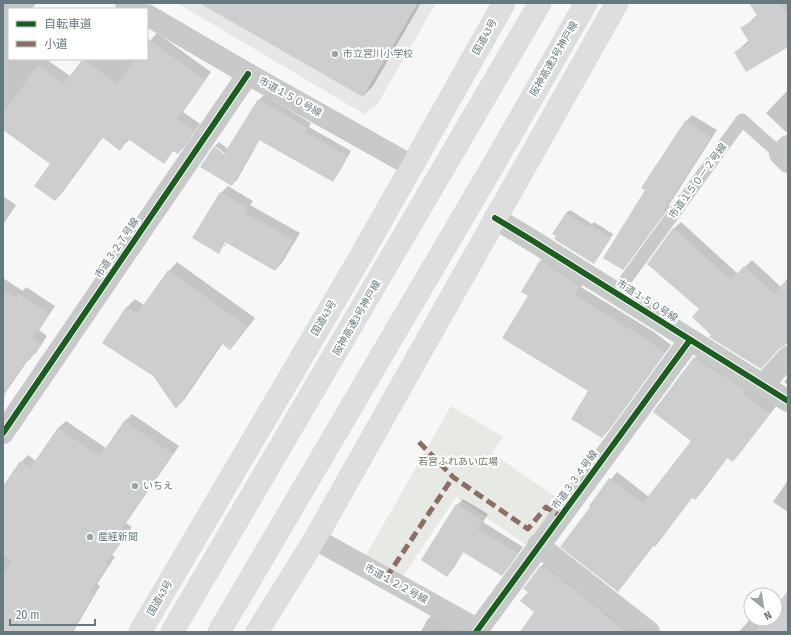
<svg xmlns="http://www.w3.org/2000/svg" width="791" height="635" font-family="'Fira Sans Condensed','Noto Sans JP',sans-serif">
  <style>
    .built { fill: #e6e8e7 }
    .green { fill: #e7e9e5 }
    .shadow { fill: #0003; fill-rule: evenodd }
    .building { fill: #cdcecf }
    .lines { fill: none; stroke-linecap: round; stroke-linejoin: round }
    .trunk-casing { stroke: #d3d4d4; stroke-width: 23 }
    .motorway-casing { stroke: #d3d4d4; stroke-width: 23 }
    .service { stroke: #c8caca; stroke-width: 13 }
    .minor { stroke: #c8caca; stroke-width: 22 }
    .trunk { stroke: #dedede; stroke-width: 22 }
    .motorway { stroke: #dedede; stroke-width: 22 }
    .quiet { stroke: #8d6e63; stroke-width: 5; stroke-dasharray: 10 5; stroke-linecap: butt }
    .cycleway-casing { stroke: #fff; stroke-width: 8 }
    .cycleway { stroke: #1b5e20; stroke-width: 6 }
    .poi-dot { fill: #99a5a9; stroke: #fff; stroke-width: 1.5 }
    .labels { text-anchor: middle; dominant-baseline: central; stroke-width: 4; stroke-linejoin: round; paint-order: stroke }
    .street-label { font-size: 10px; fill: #66797f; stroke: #fff }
    .poi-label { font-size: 10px; fill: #66797f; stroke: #fff; text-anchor: start }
    .park-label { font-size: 10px; fill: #6b7864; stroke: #fff }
  </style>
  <rect width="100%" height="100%" fill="#f7f7f7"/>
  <polygon class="built" points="177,3 436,3 377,105 364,114"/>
  <polygon class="green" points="451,406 503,437 492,453 562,501 528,546 456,497 403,576 366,555"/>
  <g class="shadow">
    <polygon points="3,3 36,3 32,9 9,9 9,59 46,59 70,76 83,59 147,59 147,44 157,33 211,72 183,112 200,124 185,146 178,153 174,150 164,163 130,139 120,149 103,137 62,193 55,200 51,163 3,129"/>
    <polygon points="201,3 421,3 373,86 363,96"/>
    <polygon points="755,3 788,3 788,46 736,52 749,40 742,29 758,14"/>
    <polygon points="788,90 788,130 786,132 766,113"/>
    <polygon points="264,95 311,123 309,127 351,151 337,176 333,180 260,139 237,180 232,184 228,158 229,156 215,146 219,142 228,149 259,100"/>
    <polygon points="692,115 717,130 669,205 670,206 629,262 623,269 647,190 643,188 686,121"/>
    <path d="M228,186L253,201L250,205L300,233L282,263L275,270L227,242L218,252L221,193ZM227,238L229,239L225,246H222Z"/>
    <polygon points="3,196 16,205 3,225"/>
    <polygon points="570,210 592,224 594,222 613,234 594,263 566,213"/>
    <polygon points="681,222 738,274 752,260 781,287 788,279 788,344 713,334 700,309 649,263 674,228"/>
    <polygon points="548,254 587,278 581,287 654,332 671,345 609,430 602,437 590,391 541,261"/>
    <polygon points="177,262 255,318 238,340 230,349 223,343 184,400 176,408 153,375 103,343 127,307 135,299 144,305 169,271"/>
    <polygon points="3,278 23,291 26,287 55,306 39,330 47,336 36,353 28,360 4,395 5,396 3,399"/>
    <polygon points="702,351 780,401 739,454 733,461 728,457 701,493 695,499 692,497 661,539 655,546 654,545 624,584 618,590 592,507 590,505 617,472 649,497 693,440 654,411 695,358"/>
    <polygon points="788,377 788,385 784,382"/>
    <polygon points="132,414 179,446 126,523 132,527 112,555 115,557 97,584 100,586 73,632 3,632 3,488 21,462 28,455 36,461 58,428 66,421 106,448 125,421"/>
    <polygon points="788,480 788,512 773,502"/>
    <polygon points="463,499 488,514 483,522 523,547 508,568 502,574 464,551 453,569 447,575 457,505"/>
    <polygon points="547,561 641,632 521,632 536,612 529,592 540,567"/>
    <polygon points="788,593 788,632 739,632 751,618 758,619 763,623 767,619 775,619 775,609"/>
    <polygon points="434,613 460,627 458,632 421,632 427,620"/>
  </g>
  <g class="building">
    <polygon points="199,3 418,3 363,97"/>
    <polygon points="749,3 779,3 788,17 788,47 746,72 734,52 750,43 740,28 758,17"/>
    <polygon points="147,38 205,80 177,119 194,131 178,154 173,151 164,164 128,139 120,151 102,137 55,201 34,186 50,164 3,130 3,113 38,65 64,83 83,59 117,84 135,59 147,59"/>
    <polygon points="258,99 308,128 305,132 348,156 333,182 259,140 232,186 200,167 214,146 224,154"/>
    <polygon points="685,121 711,137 663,211 665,213 623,270 603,258 645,190 641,188"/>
    <polygon points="220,192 247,208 244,212 293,240 275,271 225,242 219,254 192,238"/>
    <polygon points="566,213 589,228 590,225 611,238 594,264 554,239 556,236 552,234"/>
    <polygon points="673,228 731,280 744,266 774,294 788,278 788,343 779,349 761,369 709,337 711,335 692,317 699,309 647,264"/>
    <polygon points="540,260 580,286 575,295 646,339 665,353 602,438 571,419 588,391 502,338 528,296 521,292"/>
    <polygon points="168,270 248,327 230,350 221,343 176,409 153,376 102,343 126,307 137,314"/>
    <polygon points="3,289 16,298 18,293 49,314 32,338 41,344 29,361 27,360 3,395"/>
    <polygon points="694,357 746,390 743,394 770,414 733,462 727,458 695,500 692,498 655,547 653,545 618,592 560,547 590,507 589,506 609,478 643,503 691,441 653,412"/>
    <polygon points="124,421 173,454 120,530 126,534 106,563 108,565 90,592 94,594 71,632 3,632 3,574 12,561 3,554 3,486 20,461 30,468 58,428 100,456"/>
    <polygon points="456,504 482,521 477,529 518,553 502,576 463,552 447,577 421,560"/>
    <polygon points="540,566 544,569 545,567 603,612 602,613 626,632 520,632 534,612 520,601 528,592 523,589"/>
    <polygon points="788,591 788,632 755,632 765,619 775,619 775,607"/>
  </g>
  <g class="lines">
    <defs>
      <g id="trunk">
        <polyline points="140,632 361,256 504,3"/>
        <polyline points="257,632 315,539 617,3"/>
      </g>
      <g id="motorway">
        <polyline points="172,632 540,3"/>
        <polyline points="219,632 491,169 586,3"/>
      </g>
    </defs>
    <use href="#trunk" class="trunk-casing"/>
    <use href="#motorway" class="motorway-casing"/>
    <polyline class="service" points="616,293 742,120 780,154"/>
    <g class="minor">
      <polyline points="126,3 136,9"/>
      <polyline points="147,15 248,74 412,166"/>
      <polyline points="788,146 780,154 788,162"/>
      <polyline points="495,218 533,241 788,401"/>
      <polyline points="763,385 788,357"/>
      <polyline points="3,433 248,74"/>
      <polyline points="315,539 477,629"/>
      <polyline points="538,545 649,632"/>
      <polyline points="476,632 690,340"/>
    </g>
    <use href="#trunk" class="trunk"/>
    <use href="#motorway" class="motorway"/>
    <g class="quiet">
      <polyline points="419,442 453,477 528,529 546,507 560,516"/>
      <polyline points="386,578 453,477"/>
    </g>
    <defs>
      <g id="cycleway">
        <polyline points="495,218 533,241 788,401"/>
        <polyline points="3,433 248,74"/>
        <polyline points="476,632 690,340"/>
      </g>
    </defs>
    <use href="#cycleway" class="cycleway-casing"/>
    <use href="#cycleway" class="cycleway"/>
  </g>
  <g class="poi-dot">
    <circle cx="335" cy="54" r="4"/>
    <circle cx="135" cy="486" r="4"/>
    <circle cx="90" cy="537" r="4"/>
  </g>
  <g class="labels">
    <g class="street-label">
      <text transform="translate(485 37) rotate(-61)">国道43号</text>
      <text transform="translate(554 59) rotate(-60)">阪神高速3号神戸線</text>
      <text transform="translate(290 97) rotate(29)">市道１５０号線</text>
      <text transform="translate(698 181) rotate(-54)">市道１５０－２号線</text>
      <text transform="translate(117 248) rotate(-56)">市道３２７号線</text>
      <text transform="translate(647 301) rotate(32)">市道１５０号線</text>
      <text transform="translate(324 318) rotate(-60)">国道43号</text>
      <text transform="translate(357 318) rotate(-60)">阪神高速3号神戸線</text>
      <text transform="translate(575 480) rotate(-54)">市道３３４号線</text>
      <text transform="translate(396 584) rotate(29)">市道１２２号線</text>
      <text transform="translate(160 598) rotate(-60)">国道43号</text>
    </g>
    <g class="poi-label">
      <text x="343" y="54">市立宮川小学校</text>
      <text x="143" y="486">いちえ</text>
      <text x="98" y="537">産経新聞</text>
    </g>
    <g class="park-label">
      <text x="458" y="462">若宮ふれあい広場</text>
    </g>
  </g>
  <rect width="791" height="635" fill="none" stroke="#66797f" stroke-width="8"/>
  <rect x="8" y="8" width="140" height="52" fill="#ffffff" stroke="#c2c9cc"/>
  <rect x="16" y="21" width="20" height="6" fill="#1b5e20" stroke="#c2c9cc"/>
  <text x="44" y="28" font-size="12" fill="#66797f">自転車道</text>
  <rect x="16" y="41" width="20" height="6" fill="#8d6e63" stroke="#c2c9cc"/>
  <text x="44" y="48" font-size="12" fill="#66797f">小道</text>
  <g transform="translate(763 607) rotate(150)"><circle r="19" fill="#ffffff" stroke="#c2c9cc"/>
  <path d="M0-3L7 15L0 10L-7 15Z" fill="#99a5a9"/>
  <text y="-6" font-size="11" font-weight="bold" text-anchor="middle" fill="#66797f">N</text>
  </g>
  <path d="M10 619v6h85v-6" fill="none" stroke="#66797f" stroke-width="2"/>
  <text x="16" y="619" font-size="12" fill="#66797f" stroke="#ffffff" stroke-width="3" paint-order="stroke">20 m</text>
</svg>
